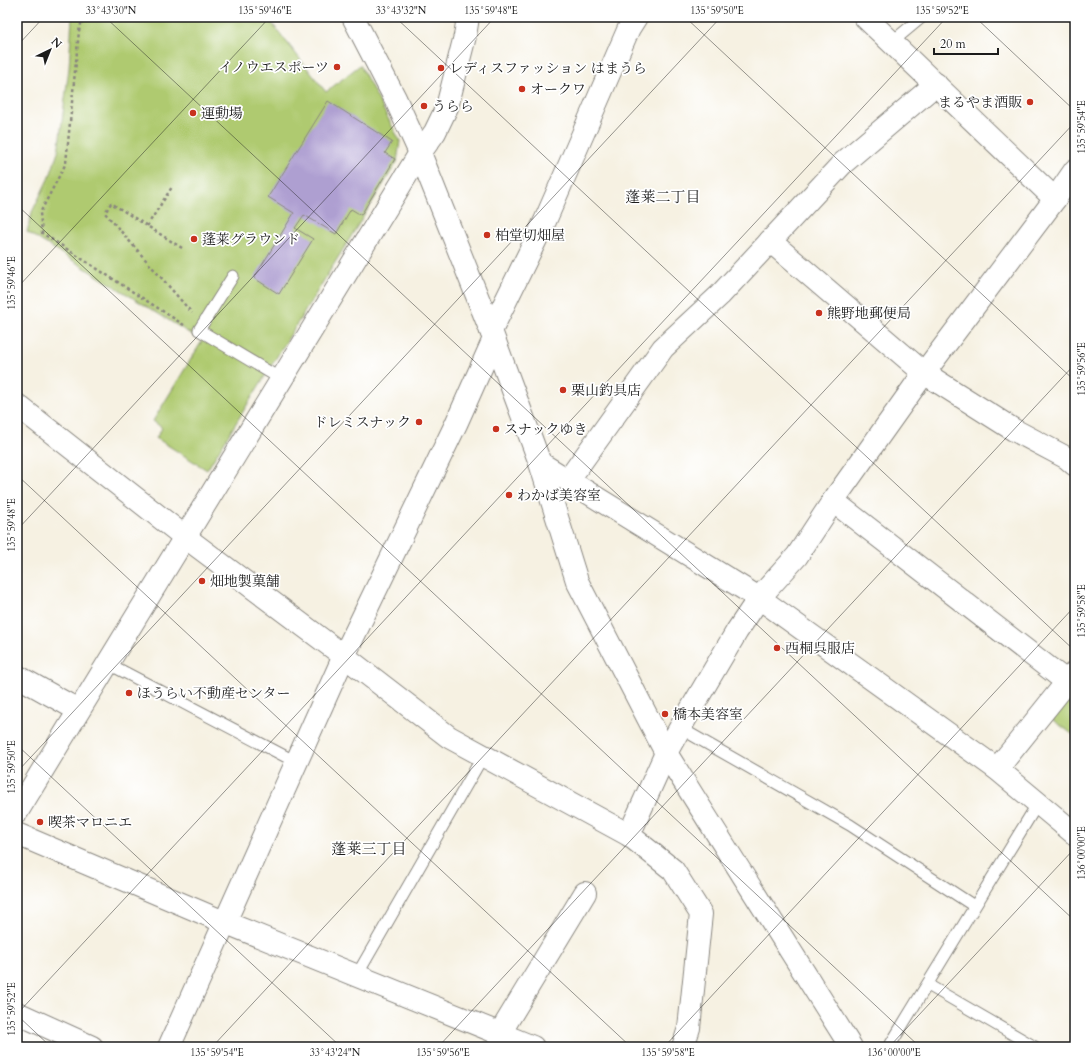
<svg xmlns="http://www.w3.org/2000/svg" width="1092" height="1064" font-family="Cardo,'Noto Serif JP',serif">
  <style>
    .green { fill: #afca70; stroke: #667346 }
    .building { fill: #ae9fd1 }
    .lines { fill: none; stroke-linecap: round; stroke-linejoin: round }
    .service-casing { stroke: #89867f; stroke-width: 13 }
    .minor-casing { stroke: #89867f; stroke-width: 24 }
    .tertiary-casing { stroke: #89867f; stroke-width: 24 }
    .path { stroke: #89867f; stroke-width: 2.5; stroke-dasharray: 3 3; stroke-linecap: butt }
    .service { stroke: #fff; stroke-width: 11 }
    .minor { stroke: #fff; stroke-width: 22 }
    .tertiary { stroke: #fff; stroke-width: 22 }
    .ticks { fill: none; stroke: #1c1c1c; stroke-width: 1; stroke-opacity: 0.45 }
    .poi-dot { fill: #c8321e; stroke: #fff; stroke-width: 1.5 }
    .labels { text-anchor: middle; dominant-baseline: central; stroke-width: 3.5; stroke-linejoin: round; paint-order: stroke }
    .poi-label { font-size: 14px; fill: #1c1c1c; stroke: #fff; text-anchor: start }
    .neighbourhood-label { font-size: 15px; fill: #1c1c1c; stroke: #fff }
    .neatline { fill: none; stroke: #1c1c1c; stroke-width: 1.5 }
    .ticks-label { font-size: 10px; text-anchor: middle; fill: #1c1c1c }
  </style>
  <rect width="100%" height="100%" fill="#fff"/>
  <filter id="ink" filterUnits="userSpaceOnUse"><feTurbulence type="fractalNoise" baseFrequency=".025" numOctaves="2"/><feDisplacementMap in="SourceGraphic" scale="8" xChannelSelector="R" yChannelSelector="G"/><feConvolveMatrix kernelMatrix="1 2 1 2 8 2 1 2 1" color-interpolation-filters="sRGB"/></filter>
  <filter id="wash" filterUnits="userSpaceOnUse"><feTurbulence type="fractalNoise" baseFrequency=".012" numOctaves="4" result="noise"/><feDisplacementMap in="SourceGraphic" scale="16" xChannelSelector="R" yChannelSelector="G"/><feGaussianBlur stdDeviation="0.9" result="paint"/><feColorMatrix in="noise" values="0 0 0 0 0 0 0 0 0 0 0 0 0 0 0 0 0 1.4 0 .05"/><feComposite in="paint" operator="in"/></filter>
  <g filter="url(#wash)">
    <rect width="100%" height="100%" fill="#f6f1e2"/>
    <g class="green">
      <polygon points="72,17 267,17 326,92 360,65 400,141 397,162 207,470 156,438 162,428 153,421 202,341 27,232 32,212 51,173 58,152 69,68"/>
      <polygon points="1075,685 1075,736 1050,718"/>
    </g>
    <g id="blocks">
      <polygon class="building" points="328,101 392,142 385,153 395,159 361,215 351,209 336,234 304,215 295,228 313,239 279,294 254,278 294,213 268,197"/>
    </g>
  </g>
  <g filter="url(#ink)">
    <use href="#blocks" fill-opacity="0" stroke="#89867f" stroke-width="1"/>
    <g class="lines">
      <defs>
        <g id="service">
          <polyline points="892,42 922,17"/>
          <polyline points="233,276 199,330 281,379"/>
          <polyline points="107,663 296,762"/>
          <polyline points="680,728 850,825 974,906"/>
          <polyline points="357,975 483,756"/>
          <polyline points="928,985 1035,1047"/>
          <polyline points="889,1047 1038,803"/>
        </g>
        <g id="minor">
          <polyline points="865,17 1055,199"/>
          <polyline points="420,153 435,132 447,107 465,36 468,17"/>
          <polyline points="770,241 924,373 1014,430 1067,458 1075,465"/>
          <polyline points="491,331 545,221 629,28 636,17"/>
          <polyline points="17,405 185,537 344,656 449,737 629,835 673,870 701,914 689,1028 683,1047"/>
          <polyline points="540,463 759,598 997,769 1075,834"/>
          <polyline points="569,479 663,348 720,295 843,163 936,84"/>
          <polyline points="833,501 1067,682"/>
          <polyline points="17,676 78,710"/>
          <polyline points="666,753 851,1047"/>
          <polyline points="997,769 1075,672"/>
          <polyline points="17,812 185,537"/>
          <polyline points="17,834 224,922 533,1047"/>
          <polyline points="629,835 666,753 680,728 737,631 759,598 797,556 833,501 924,373 1055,199 1075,170"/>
          <polyline points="500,1033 585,893"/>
          <polyline points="169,1047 344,656 456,424 493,341"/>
        </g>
        <g id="tertiary">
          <polyline points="353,17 395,98 420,153 491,331 540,463 577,581 666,753"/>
          <polyline points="185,537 420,153"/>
          <polyline points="17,1013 92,1047"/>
        </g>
      </defs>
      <use href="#service" class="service-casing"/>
      <use href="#minor" class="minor-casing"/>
      <use href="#tertiary" class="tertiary-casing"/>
      <g class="path">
        <polyline points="83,17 79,31 66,163 40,213 42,233 184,325"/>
        <polyline points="147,226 172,187"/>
        <polyline points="182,248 111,203 105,213 192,313"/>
      </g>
      <use href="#service" class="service"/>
      <use href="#minor" class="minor"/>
      <use href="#tertiary" class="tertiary"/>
    </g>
  </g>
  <path class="ticks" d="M105,17L1075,921M395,17L1075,651M685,17L1075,381M975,17L1075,111M17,46L44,17M17,205L920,1047M17,288L270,17M17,475L631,1047M17,530L495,17M17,745L341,1047M17,772L721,17M17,1014L947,17M17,1015L51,1047M212,1047L1075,122M438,1047L1075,364M664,1047L1075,606M889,1047L1075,848"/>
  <g class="poi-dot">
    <circle cx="337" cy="67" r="4"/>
    <circle cx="441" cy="68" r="4"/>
    <circle cx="522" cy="89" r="4"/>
    <circle cx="1030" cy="102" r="4"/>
    <circle cx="424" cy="106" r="4"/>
    <circle cx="193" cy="113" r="4"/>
    <circle cx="487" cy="235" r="4"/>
    <circle cx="194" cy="239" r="4"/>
    <circle cx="819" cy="313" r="4"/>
    <circle cx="563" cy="390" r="4"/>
    <circle cx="419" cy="422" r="4"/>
    <circle cx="496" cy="429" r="4"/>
    <circle cx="509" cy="495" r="4"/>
    <circle cx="202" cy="581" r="4"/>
    <circle cx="777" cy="648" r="4"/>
    <circle cx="129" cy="693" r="4"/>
    <circle cx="665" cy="714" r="4"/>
    <circle cx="40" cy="822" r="4"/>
  </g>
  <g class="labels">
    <g class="poi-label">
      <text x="329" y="67" text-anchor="end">イノウエスポーツ</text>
      <text x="449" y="68">レディスファッション はまうら</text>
      <text x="530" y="89">オークワ</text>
      <text x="1022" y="102" text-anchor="end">まるやま酒販</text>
      <text x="432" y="106">うらら</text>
      <text x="201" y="113">運動場</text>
      <text x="495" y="235">柏堂切畑屋</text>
      <text x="202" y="239">蓬莱グラウンド</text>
      <text x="827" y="313">熊野地郵便局</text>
      <text x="571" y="390">栗山釣具店</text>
      <text x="411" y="422" text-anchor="end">ドレミスナック</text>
      <text x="504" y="429">スナックゆき</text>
      <text x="517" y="495">わかば美容室</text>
      <text x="210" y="581">畑地製菓舗</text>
      <text x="785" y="648">西桐呉服店</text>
      <text x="137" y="693">ほうらい不動産センター</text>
      <text x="673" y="714">橋本美容室</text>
      <text x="48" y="822">喫茶マロニエ</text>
    </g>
    <g class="neighbourhood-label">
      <text x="663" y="197">蓬莱二丁目</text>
      <text x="369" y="849">蓬莱三丁目</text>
    </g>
  </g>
  <rect width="1092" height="1064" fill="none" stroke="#fff" stroke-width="44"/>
  <g transform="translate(50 50) rotate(43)" stroke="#ffffff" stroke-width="3" paint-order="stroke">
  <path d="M0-3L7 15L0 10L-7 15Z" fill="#1c1c1c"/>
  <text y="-6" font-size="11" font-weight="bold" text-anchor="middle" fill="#1c1c1c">N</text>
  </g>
  <path d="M934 48v6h64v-6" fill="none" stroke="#1c1c1c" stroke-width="2"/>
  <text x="940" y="48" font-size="12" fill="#1c1c1c" stroke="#ffffff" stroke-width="3" paint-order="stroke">20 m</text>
  <rect x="22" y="22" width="1048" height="1020" class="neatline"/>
  <g class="ticks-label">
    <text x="111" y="14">33°43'30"N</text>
    <text x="265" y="14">135°59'46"E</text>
    <text x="401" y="14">33°43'32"N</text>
    <text x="491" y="14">135°59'48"E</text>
    <text x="717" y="14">135°59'50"E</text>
    <text x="942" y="14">135°59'52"E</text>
    <text transform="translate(1081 127) rotate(-90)" y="4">135°59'54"E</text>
    <text transform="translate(11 283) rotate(-90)" y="4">135°59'46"E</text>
    <text transform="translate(1081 369) rotate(-90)" y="4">135°59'56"E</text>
    <text transform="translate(11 525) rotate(-90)" y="4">135°59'48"E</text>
    <text transform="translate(1081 611) rotate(-90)" y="4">135°59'58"E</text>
    <text transform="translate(11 767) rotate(-90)" y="4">135°59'50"E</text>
    <text transform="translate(1081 853) rotate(-90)" y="4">136°00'00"E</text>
    <text transform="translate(11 1009) rotate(-90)" y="4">135°59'52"E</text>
    <text x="217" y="1056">135°59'54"E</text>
    <text x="335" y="1056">33°43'24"N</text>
    <text x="443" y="1056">135°59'56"E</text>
    <text x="668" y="1056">135°59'58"E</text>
    <text x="894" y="1056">136°00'00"E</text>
  </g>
</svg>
